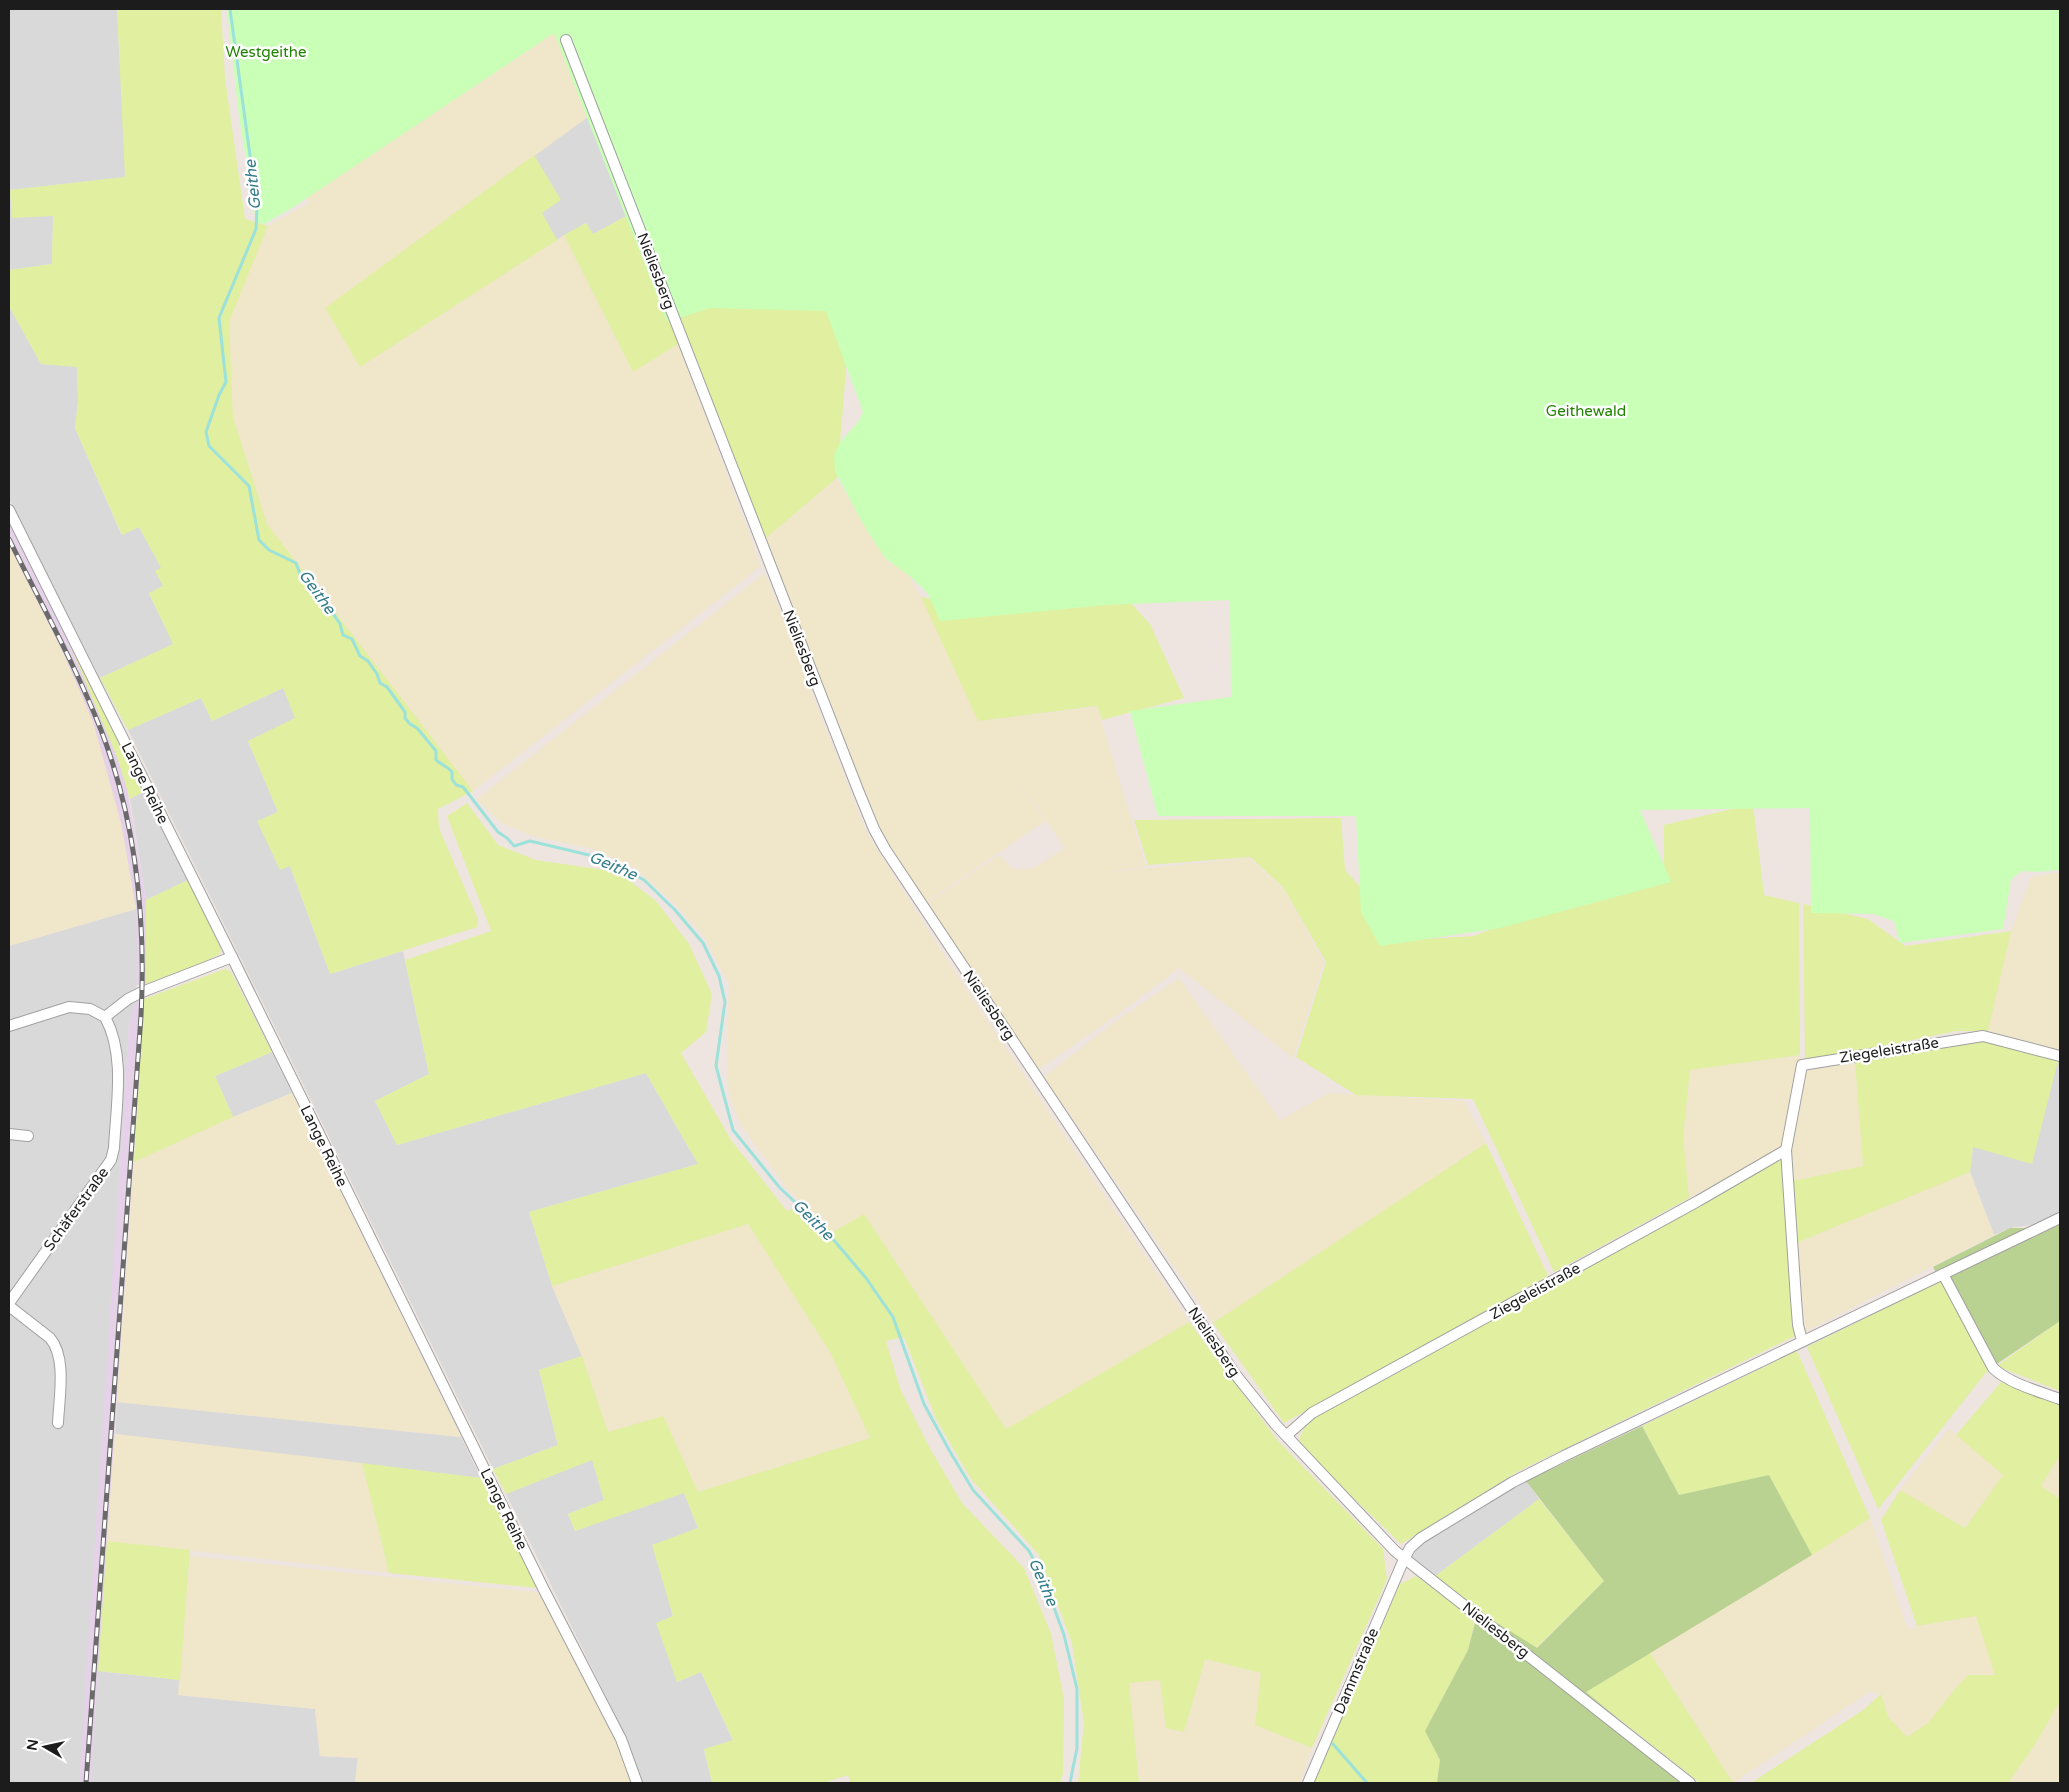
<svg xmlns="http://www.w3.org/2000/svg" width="2069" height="1792" font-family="'Varela Round',sans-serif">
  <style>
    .residential { fill: #dad9d9 }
    .industrial { fill: #e5d1e8 }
    .farmland { fill: #f0e6c9 }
    .grass { fill: #e0efa0 }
    .forest { fill: #b9d291 }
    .park { fill: #c9ffb7 }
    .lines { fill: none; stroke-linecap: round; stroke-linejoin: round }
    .stream { stroke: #9ce1da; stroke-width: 3 }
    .minor-casing { stroke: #a0a0a0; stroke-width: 12 }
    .minor { stroke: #fff; stroke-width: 10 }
    .rail-casing { stroke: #6a6a6a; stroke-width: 5 }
    .rail { stroke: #fff; stroke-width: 3; stroke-dasharray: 9; stroke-linecap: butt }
    .labels { text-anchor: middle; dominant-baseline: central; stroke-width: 5; stroke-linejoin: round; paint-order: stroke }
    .park-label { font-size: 15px; fill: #218301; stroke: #fff }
    .street-label { font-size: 15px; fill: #1c1c1c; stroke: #fff }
    .water-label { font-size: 16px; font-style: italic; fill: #347c8b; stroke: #fff }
  </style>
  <rect width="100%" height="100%" fill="#efe5e0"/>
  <g class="residential">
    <polygon points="9,9 117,9 126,177 10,190 53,216 52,264 9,270"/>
    <polygon points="588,117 630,214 593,234 586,223 557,240 541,213 560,200 534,155"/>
    <polygon points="9,306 41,364 77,366 78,401 75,428 121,534 139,527 162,568 163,586 149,594 174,644 100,678 9,499"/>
    <polygon points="283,688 296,718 248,741 278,812 258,821 280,869 290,866 330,974 403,951 429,1074 375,1101 397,1145 646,1073 698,1164 529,1212 552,1286 582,1356 539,1370 558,1445 493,1469 128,730 201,698 212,721"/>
    <polygon points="143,792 188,880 146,900 130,799"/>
    <polygon points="136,909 138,951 136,1001 129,1024 99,1501 98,1671 180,1680 179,1695 315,1709 320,1756 358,1758 355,1783 9,1783 9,946"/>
    <polygon points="272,1052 292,1093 233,1117 215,1076"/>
    <polygon points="2059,1057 2060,1057 2060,1214 2042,1223 2010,1228 1994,1235 1970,1172 1973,1147"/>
    <polygon points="117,1402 461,1437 481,1478 115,1434"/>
    <polygon points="592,1459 604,1500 568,1514 575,1531 684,1492 698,1529 653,1545 673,1616 677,1682 701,1672 733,1741 704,1750 712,1783 641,1783 626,1737 506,1494"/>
    <polygon points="1525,1479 1539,1499 1434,1577 1410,1556 1415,1546"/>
  </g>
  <g class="industrial">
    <polygon points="9,521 85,676 125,777 146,900 146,984 137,985 136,909 121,823 93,723 64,655 9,545"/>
    <polygon points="144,999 91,1780 91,1783 79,1783 129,1024 136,1001"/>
  </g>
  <g class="farmland">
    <polygon points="546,9 588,117 325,308 360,367 564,235 633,372 678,344 761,566 473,791 267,524 233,417 229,322 268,226 309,203 303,179"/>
    <polygon points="837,479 890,565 900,560 921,597 978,721 1097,707 1146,867 1091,874 1249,858 1283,888 1324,962 1293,1058 1174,964 1178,969 1110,1020 1039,1069 926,904 999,855 1013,869 1029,869 1041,864 1064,848 1076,864 1001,755 1045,821 925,903 880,830 761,542"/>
    <polygon points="9,545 64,655 93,722 121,823 136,909 9,946"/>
    <polygon points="765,573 866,832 954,971 1189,1322 1006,1429 864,1214 833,1232 787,1188 741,1125 729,1096 727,1059 729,984 704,936 674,903 635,868 593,849 532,836 500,822 477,799"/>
    <polygon points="2060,872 2060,1050 1988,1031 2011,931 2031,877"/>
    <polygon points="1179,978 1280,1120 1329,1093 1464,1101 1486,1143 1213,1323 1044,1077 1112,1024"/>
    <polygon points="1800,1055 1785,1147 1689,1198 1683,1136 1690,1070"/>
    <polygon points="1855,1062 1863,1166 1793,1181 1791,1148 1803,1071"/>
    <polygon points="292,1093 461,1437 117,1402 134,1162 233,1117"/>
    <polygon points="1970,1172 1994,1235 1806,1331 1796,1243"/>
    <polygon points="748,1224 830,1352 870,1438 698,1492 663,1416 608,1432 582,1356 552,1286"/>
    <polygon points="1949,1429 2003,1475 1965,1528 1900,1490"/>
    <polygon points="115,1434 362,1463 389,1573 107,1541"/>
    <polygon points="2060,1455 2060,1499 2041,1486"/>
    <polygon points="1870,1518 1908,1630 1917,1626 1976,1616 1996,1675 1968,1675 1954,1690 1928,1723 1907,1737 1888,1717 1881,1694 1869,1692 1733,1783 1650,1653"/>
    <polygon points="190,1556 541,1593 616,1739 632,1783 355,1783 358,1758 320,1756 315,1709 178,1695"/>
    <polygon points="1205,1658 1261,1673 1255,1725 1312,1748 1300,1783 1139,1783 1129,1682 1160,1680 1166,1728 1184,1732"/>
    <polygon points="2060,1701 2060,1783 2008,1783 2034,1746"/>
  </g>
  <g class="grass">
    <polygon points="117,9 221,9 225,78 245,219 268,226 229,322 233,417 267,524 473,791 438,809 439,828 478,919 477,927 330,974 290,866 280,870 257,821 278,812 248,741 295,718 283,688 212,721 201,698 128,730 100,678 173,644 149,593 163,586 155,571 161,568 139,527 122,535 75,428 78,401 77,367 41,364 9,306 9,270 52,264 53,216 12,218 10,190 125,177"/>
    <polygon points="534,155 561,200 542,213 557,240 360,367 325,308"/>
    <polygon points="630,214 678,344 633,372 564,235 586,223 593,234"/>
    <polygon points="767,297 847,311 846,371 837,478 761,542 670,311"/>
    <polygon points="1120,591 1150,624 1184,698 1102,720 1097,706 978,721 921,597 948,603"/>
    <polygon points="69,643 114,728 143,792 130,799 117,757"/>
    <polygon points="467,803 498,845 536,860 618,872 656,901 689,944 712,994 706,1032 681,1053 731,1140 787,1211 804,1204 833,1232 864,1214 1006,1429 1189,1322 1278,1441 1383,1549 1387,1579 1312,1748 1255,1725 1261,1673 1205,1659 1184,1732 1166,1728 1160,1680 1129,1683 1139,1783 1078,1783 1084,1723 1072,1643 1039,1555 971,1479 936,1419 904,1337 886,1341 900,1388 928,1445 962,1503 1024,1568 1051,1634 1064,1699 1063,1773 1060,1783 850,1783 848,1775 823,1783 712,1783 704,1749 733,1740 701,1672 677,1682 656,1623 673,1616 652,1545 698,1528 684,1493 575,1531 568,1514 604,1500 592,1460 506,1494 493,1469 558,1445 539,1370 582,1356 608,1432 663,1416 698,1492 870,1438 830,1352 748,1224 552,1286 529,1212 698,1164 646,1073 397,1145 375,1101 429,1074 405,960 491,931 447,816"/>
    <polygon points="1753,804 1764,895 1799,903 1800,1055 1690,1070 1683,1136 1689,1198 1554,1272 1473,1099 1356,1095 1296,1057 1326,962 1283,887 1250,857 1148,865 1134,820 1341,818 1345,870 1408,940 1474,936 1526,915 1664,877 1664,825"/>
    <polygon points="188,880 221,949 220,954 206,961 146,984 146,900"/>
    <polygon points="1803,904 1868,919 1905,946 2011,931 1988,1031 1956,1031 1859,1051 1805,1059"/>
    <polygon points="225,969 231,972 272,1052 215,1076 233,1117 134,1162 144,999"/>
    <polygon points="1987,1038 2059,1057 2032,1164 1973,1147 1970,1172 1796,1243 1793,1181 1863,1166 1855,1062"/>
    <polygon points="1486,1143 1548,1276 1284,1423 1213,1323"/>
    <polygon points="1782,1158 1795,1336 1517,1472 1401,1544 1306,1452 1299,1439 1307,1422"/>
    <polygon points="1941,1281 1988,1370 1878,1509 1807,1347"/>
    <polygon points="2060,1321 2060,1391 1997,1366"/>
    <polygon points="1797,1351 1870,1518 1812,1555 1769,1476 1679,1495 1642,1426"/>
    <polygon points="2001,1382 2060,1402 2060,1455 2041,1486 2060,1499 2060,1701 2034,1746 2008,1783 1751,1783 1863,1710 1881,1694 1888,1717 1907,1737 1928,1723 1954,1690 1968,1675 1995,1675 1976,1616 1917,1626 1881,1520 1900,1490 1965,1528 2003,1475 1956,1435"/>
    <polygon points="362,1463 481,1478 538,1588 389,1573"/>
    <polygon points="1539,1499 1604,1581 1536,1648 1478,1611 1434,1577"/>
    <polygon points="107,1541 190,1550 180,1680 98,1671"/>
    <polygon points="1416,1576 1475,1620 1468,1650 1425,1731 1440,1760 1437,1783 1313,1783 1400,1584"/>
    <polygon points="1650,1653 1733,1783 1700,1783 1585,1692"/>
  </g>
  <g class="forest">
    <polygon points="2060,1220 2060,1321 1988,1370 1933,1267 2010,1228 2033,1228"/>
    <polygon points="1642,1426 1679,1495 1769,1475 1812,1555 1586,1692 1696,1783 1437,1783 1440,1760 1425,1731 1468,1650 1478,1611 1537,1648 1604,1581 1526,1481"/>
  </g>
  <polygon class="park" points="227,9 2060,9 2060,870 2036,872 2022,871 2011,879 2003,929 1900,943 1894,921 1873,914 1811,913 1810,808 1640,810 1671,882 1500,928 1380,946 1361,912 1356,816 1158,816 1130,711 1231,697 1230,600 1105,605 940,621 928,594 911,577 885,558 863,524 835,471 834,455 841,441 858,422 863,412 826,311 710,308 667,322 554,33 292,208 264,224 256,222 239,116"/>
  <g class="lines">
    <g class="stream">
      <path d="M230,9L257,207L256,229L219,318L226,382L219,395L206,432L209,446L249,486L259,540L269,550L296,563L300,574L310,581L327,611L334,615L340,624L343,635L352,639L360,656L368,661L377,674L380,683L387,687L405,712V718L410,724L417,728L436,751V760C442,765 447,766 452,772V779L456,785L463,787L498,832L507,838L514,846L530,841L593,856L619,866L644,880L675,910L703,943L719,976L725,1002L716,1066L733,1130L780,1188L827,1232L866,1278L893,1317L924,1404L949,1450L973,1490L1029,1551L1042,1575L1064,1635L1077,1689V1748L1070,1783"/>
      <polyline points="1333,1744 1367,1783"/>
    </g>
    <defs>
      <g id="minor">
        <polyline points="566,40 858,790 874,829 885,849 1235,1374 1276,1425 1395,1551 1690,1783"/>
        <polyline points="9,510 232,957 544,1590 621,1739 637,1783"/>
        <polyline points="9,1026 69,1007 90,1009 105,1017 128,999 142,992 232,957"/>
        <polyline points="9,1134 28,1136"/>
        <path d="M1943,1274L1993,1368C2010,1384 2038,1391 2060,1399"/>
        <path d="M9,1303L111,1160L114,1148C116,1106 126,1055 105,1017"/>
        <path d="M9,1306L50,1338C67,1358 59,1398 58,1423"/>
        <polyline points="1802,1341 1798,1325 1796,1299 1786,1150 1802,1065 1983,1036 2060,1056"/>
        <polyline points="1287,1435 1312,1413 1698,1201 1786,1150"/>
        <polyline points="1308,1783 1404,1559 1410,1548 1421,1538 1513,1482 1564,1456 2060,1218"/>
      </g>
    </defs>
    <use href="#minor" class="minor-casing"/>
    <use href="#minor" class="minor"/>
    <defs>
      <path id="rail" d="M9,539C40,602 75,664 101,730C136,821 146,919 141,1016L86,1783"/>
    </defs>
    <use href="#rail" class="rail-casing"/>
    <use href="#rail" class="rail"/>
  </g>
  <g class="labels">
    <g class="park-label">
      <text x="266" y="52">Westgeithe</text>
      <text x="1586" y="411">Geithewald</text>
    </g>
    <g class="street-label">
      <text transform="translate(656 271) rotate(69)">Nieliesberg</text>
      <text transform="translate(802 648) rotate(69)">Nieliesberg</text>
      <text transform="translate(145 783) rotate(64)">Lange Reihe</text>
      <text transform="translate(989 1005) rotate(56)">Nieliesberg</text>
      <text transform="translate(1889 1050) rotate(-9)">Ziegeleistraße</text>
      <text transform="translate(324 1146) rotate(64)">Lange Reihe</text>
      <text transform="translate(76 1209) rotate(-54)">Schäferstraße</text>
      <text transform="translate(1535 1291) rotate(-29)">Ziegeleistraße</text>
      <text transform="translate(1214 1342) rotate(56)">Nieliesberg</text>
      <text transform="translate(504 1509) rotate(64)">Lange Reihe</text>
      <text transform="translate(1496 1630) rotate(38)">Nieliesberg</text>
      <text transform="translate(1356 1671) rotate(-67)">Dammstraße</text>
    </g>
    <g class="water-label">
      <text transform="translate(253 185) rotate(-96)">Geithe</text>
      <text transform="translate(317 592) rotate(54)">Geithe</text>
      <text transform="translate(613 866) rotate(23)">Geithe</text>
      <text transform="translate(813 1220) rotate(45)">Geithe</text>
      <text transform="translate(1043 1582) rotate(67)">Geithe</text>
    </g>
  </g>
  <rect width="2069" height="1792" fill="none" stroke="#1c1c1c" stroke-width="20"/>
  <g transform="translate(45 1747) rotate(279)" stroke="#ffffff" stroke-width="4" paint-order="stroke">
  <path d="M0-4L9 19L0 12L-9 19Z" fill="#1c1c1c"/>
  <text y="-8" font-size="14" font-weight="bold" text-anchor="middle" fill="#1c1c1c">N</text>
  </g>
</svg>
